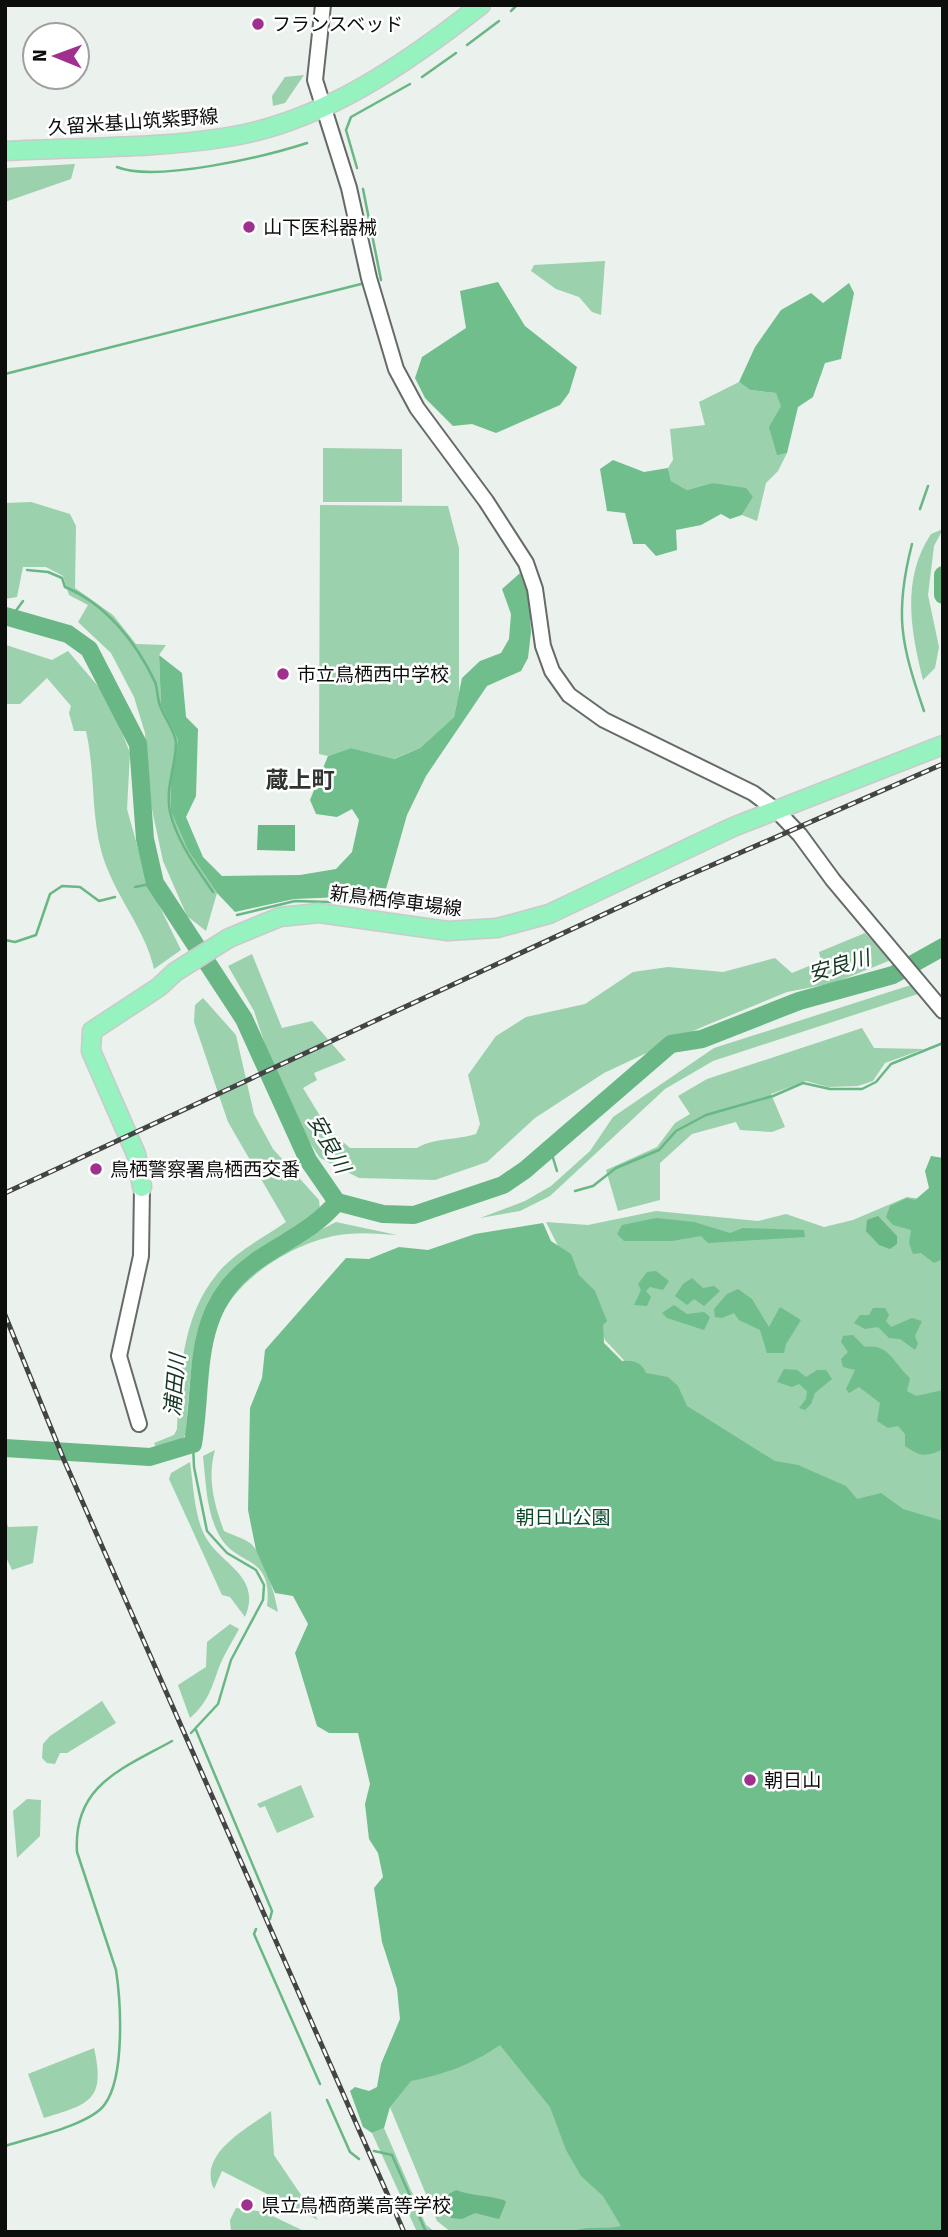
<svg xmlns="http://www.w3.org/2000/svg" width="948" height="2237" font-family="'Fira Sans','Noto Sans JP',sans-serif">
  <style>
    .green { fill: #9bd1ac }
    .forest { fill: #70be8c }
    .water { fill: #68b785 }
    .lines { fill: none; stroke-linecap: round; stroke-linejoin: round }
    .stream { stroke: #68b785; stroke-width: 2.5 }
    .river { stroke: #68b785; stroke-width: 18 }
    .minor-casing { stroke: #656b67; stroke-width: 18 }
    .major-casing { stroke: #cacaca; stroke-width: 21 }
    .minor { stroke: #fff; stroke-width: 14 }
    .major { stroke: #96f2be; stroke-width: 18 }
    .rail-casing { stroke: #424543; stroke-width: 5 }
    .rail { stroke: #fff; stroke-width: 2.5; stroke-dasharray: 8; stroke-linecap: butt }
    .poi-dot { fill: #9f308e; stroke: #fff; stroke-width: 2.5 }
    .labels { text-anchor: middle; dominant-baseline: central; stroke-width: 5; stroke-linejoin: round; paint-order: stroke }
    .poi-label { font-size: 19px; fill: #0c0e0c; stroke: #fff; text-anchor: start }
    .street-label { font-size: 19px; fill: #0c0e0c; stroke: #fff }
    .park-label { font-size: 19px; fill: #0a4828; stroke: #fff }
    .water-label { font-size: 21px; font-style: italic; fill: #153722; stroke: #fff }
    .quarter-label { font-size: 23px; font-weight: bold; fill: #2f3431; stroke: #fff }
  </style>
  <rect width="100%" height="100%" fill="#ebf1ec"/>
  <g class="green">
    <polygon points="304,75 285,103 273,106 272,96 285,77"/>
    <polygon points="75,164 71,179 5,202 5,168"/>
    <polygon points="605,261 601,315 592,312 579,297 556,289 531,271 534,265"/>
    <polygon points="739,382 750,390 776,393 782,405 777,454 787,453 778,471 766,483 757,521 742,515 753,497 712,483 687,490 671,481 668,468 673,460 670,429 705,425 699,402"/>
    <polygon points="323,448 402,449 402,502 323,502"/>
    <polygon points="31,502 70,514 76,526 75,588 113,615 136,644 166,645 159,655 161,704 178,740 171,781 189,852 217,893 206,931 187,916 163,861 147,786 145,733 134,697 111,653 78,622 88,605 69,595 63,576 46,567 23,567 17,597 5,599 5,503"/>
    <polygon points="320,505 448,506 459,548 459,693 454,717 420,748 393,759 351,748 328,756 319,754"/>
    <path d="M943,529L934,546L928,595L939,647L935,668L923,680C911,631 901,579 931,534Z"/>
    <path d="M6,629V645L52,660L68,651L109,699L130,753L127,809L147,881L181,950L154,969C145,927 112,893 101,850C91,811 95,770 86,731H74L69,713L71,706L47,678L20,704H5Z"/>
    <path d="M865,933L891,960L834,983L787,992L702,1027L604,1073L535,1118L487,1162L435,1180L359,1178L320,1158L284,1103L254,1011L228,966L252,954L282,1028L312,1021L346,1060L314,1073L317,1080L303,1088L328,1129L350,1148H417C433,1138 457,1140 476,1134L480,1124L468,1075L496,1036L526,1017L585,1004L633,972L668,967L723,972L775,958L792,973L821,961L819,952Z"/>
    <polygon points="911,985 918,994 713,1061 665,1089 550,1196 520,1211 480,1218 525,1201 551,1186 590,1151 613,1117 714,1048"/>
    <path d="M203,998L236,1035L254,1114L273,1149L319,1200L320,1209C297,1226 271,1240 248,1257C190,1301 191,1368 186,1434L180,1442L157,1449L154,1443L174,1435L177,1429C180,1376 181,1318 217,1274C235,1252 263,1238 286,1222L228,1122L194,1022L195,1005Z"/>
    <polygon points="862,1028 874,1048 924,1049 885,1063 873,1081 858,1086 828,1087 806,1081 771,1094 785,1127 772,1132 740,1130 736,1122 692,1134 660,1163 660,1200 618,1211 606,1170 657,1147 675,1123 690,1114 678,1096 707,1079"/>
    <polygon points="907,1197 943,1202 943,1539 824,1492 648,1386 605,1340 546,1222 588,1225 656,1211 758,1221 786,1214 824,1227 853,1220"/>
    <path d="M336,1222L397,1235C381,1234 364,1232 348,1234C303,1237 236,1276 220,1320C205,1359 205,1402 202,1442L195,1447C204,1415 200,1383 204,1351C213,1283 281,1250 336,1222Z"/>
    <path d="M215,1450C207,1478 214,1504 224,1531C232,1535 243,1538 250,1543C264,1554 275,1595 278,1612L267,1606C273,1553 237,1568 219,1535C206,1511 206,1482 203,1456Z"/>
    <path d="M190,1462C193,1483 194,1507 201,1527C213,1564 264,1572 245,1617L230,1597L222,1595L169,1479L171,1473Z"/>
    <polygon points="5,1516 8,1527 38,1526 33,1563 12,1570 5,1555"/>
    <path d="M230,1624L239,1629C232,1642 223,1656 218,1670C211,1690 207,1703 190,1718L178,1685L206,1667L207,1642Z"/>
    <polygon points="102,1701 116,1723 67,1753 60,1753 55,1764 47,1763 42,1758 43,1744 50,1736"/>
    <polygon points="301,1785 314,1817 277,1833 265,1806 260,1808 257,1804"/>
    <polygon points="27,1799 41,1800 40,1836 17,1858 13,1811"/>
    <polygon points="493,2011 627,2232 451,2232 437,2221 390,2107 385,2085"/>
    <path d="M94,2048C106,2101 89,2104 44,2118L28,2074Z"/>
    <path d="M271,2111L274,2155L318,2220L222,2171L214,2189C197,2154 248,2128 271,2111Z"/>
    <polygon points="384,2128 426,2225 435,2232 417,2232 372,2133"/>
    <polygon points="236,2208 264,2212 306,2232 231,2232 230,2220"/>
  </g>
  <g class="forest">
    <polygon points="498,282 525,326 577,367 569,393 560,405 496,433 472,424 453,426 425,398 415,378 422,357 466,328 460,291"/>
    <polygon points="849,283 854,293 841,359 825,363 813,397 798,407 787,453 777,455 769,427 781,406 776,393 750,390 739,382 755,347 781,310 811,293 823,303"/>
    <polygon points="613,460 644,472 668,468 671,481 687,490 712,483 746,488 753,497 742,515 730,519 721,514 701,525 676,530 677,550 656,556 645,544 633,544 625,513 607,511 600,469"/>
    <polygon points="520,573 529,597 531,632 528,658 521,671 487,686 426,776 407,815 386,889 367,896 294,899 235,912 217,893 189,852 171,811 171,781 178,740 161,705 159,655 182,673 186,717 198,729 196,796 186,817 203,857 222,876 300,875 336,869 352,852 359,820 352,809 337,817 316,814 310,800 328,756 351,748 394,759 420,748 454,717 462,678 480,661 501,653 509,639 511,614 502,589"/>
    <polygon points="931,1156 943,1158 943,1259 934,1263 921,1253 913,1254 909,1243 911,1230 893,1225 886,1217 890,1206 907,1198 915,1200 929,1188 925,1171"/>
    <polygon points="656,1218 694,1222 730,1233 743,1228 804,1230 805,1237 708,1243 701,1236 672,1241 624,1241 617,1234 622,1225"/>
    <path d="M543,1223L551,1241L571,1254L579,1275L595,1291L607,1321L603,1325L604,1343L622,1361C632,1360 642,1362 646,1373L668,1377L678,1386L687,1406L775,1461L798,1465L846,1486L857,1499L881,1493L903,1509L943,1521V2232H573C583,2225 606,2230 621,2226L603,2196L581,2176L566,2150L550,2107L500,2045C471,2065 445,2074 411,2081L390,2107L384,2128L372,2133L363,2127L350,2091L355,2087L369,2091L377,2087L381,2064L400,2019L397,1989L382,1942L374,1888L383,1877L378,1853L369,1839L365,1804L370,1784L358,1733H329L317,1726L295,1653L308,1624L293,1596L275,1593L256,1550L248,1510L250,1408L262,1378L265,1350L346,1258L369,1259L399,1247L428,1250L475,1234Z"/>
    <polygon points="656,1271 669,1281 663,1290 650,1287 646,1291 651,1297 647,1306 634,1305 641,1290 638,1284 647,1272"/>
    <polygon points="692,1278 703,1288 714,1286 720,1291 704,1306 694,1299 687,1305 675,1296 683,1284"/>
    <polygon points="738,1289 752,1299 769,1327 780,1307 801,1320 786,1344 784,1353 767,1353 760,1330 739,1320 734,1313 722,1318 715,1317 714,1309 727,1294"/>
    <polygon points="674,1305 687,1314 704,1312 710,1317 704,1330 667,1318 662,1313"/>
    <polygon points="873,1308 885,1308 889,1315 886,1321 891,1327 912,1318 922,1321 915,1336 918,1344 915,1350 900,1339 889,1338 878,1327 865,1329 854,1323 860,1315 869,1315"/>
    <path d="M853,1335L865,1347C889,1343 894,1364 910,1378L907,1391L916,1396L943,1390V1449C927,1457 920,1457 905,1446V1434L898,1426L888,1428L877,1421L880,1403L859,1387L849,1393L846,1389L855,1370L843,1367L841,1359L848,1352L841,1342L843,1336Z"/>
    <polygon points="784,1369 797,1370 806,1377 817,1370 826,1370 832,1379 815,1393 811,1404 805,1410 799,1408 806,1399 807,1391 799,1384 792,1387 777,1382"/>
  </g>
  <g class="water">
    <polygon points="258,825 295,825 295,851 257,850"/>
    <polygon points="878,1216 897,1236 897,1244 890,1249 879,1245 866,1231 867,1220"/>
    <path d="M456,2190C472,2196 487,2195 504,2200L506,2202L499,2219L475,2213L462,2219L451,2218L446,2208L449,2194Z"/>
  </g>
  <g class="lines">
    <g class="stream">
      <polyline points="511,11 517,5"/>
      <polyline points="467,45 499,21"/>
      <polyline points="422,77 456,53"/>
      <path d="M117,167C155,183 267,156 307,143"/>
      <polyline points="357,168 346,130 351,117 410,84"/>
      <polyline points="363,189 381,280"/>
      <polyline points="5,374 361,284"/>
      <polyline points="920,509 928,486"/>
      <path d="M912,544C894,614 901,644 924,711"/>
      <path d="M27,570L48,572L62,578L65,587C106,604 136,642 155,682C158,690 157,700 161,708C165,718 175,732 176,742C176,766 165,787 170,812C177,841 196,867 213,892"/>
      <polyline points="12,616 23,601"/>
      <polyline points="135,887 155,883"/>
      <polyline points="237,915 295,901 363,903 383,899"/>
      <polyline points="5,940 15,942 36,935 50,894 62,886 80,887 99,901 115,897"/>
      <polyline points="550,1148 557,1171"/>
      <polyline points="575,1191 593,1186 616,1168 659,1150 676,1131 706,1115 773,1096 803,1083 830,1089 862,1089 876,1082 891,1064 943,1043"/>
      <polyline points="196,1730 272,1911 270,1919"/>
      <polyline points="191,1733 218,1704 231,1660 263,1600 264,1585 256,1570 227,1553 207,1531 194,1467 193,1444"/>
      <polyline points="256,1929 254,1934 320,2084"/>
      <polyline points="327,2100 350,2152 359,2159"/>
      <path d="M5,2146C29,2138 91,2125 105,2104C125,2076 121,2003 116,1970L77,1852C73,1785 122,1769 172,1741"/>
      <polyline points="374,2151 392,2155 426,2232"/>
    </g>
    <g class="river">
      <polyline points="943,575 943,595"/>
      <polyline points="5,616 68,634 89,649 138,744 145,839 155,883 244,1019 308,1160 337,1202 383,1214 414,1215 503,1185 525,1170 671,1044 702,1039 799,1001 893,975 943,947"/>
      <path d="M5,1448L150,1457L193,1444C204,1375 190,1308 255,1262C284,1241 314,1230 337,1202"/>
    </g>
    <defs>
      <g id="minor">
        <polyline points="323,5 315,80 349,188 369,278 396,369 417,408 486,501 526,563 535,589 543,646 552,671 569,695 604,720 753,793 777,811 800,835 833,880 943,1011"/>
        <polyline points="139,1424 119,1356 141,1256 142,1187"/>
      </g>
      <g id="major">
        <path d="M5,151C79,147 155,149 228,137C323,122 407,63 481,5"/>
        <polyline points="142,1187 136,1154 91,1051 92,1031 159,987 175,972 229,938 280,917 319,913 448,931 497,928 549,914 733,827 943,745"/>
      </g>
    </defs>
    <use href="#minor" class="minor-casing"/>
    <use href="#major" class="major-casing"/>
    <use href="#minor" class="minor"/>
    <use href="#major" class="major"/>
    <defs>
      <g id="rail">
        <polyline points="5,1193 671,883 943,764"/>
        <polyline points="5,1315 64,1460 404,2232"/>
      </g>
    </defs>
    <use href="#rail" class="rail-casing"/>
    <use href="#rail" class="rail"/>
  </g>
  <g class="poi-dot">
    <circle cx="258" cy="24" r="7"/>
    <circle cx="249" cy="227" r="7"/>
    <circle cx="283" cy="674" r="7"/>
    <circle cx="96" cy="1169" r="7"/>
    <circle cx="750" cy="1780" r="7"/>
    <circle cx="247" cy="2205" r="7"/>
  </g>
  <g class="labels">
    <g class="poi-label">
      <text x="272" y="24">フランスベッド</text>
      <text x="263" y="227">山下医科器械</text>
      <text x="297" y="674">市立鳥栖西中学校</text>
      <text x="110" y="1169">鳥栖警察署鳥栖西交番</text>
      <text x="764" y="1780">朝日山</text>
      <text x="261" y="2205">県立鳥栖商業高等学校</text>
    </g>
    <g class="street-label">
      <text transform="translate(133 122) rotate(-4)">久留米基山筑紫野線</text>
      <text transform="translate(396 901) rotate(7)">新鳥栖停車場線</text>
    </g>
    <g class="park-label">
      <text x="563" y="1517">朝日山公園</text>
    </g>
    <g class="water-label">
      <text transform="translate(839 966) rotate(-16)">安良川</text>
      <text transform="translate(329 1144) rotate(61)">安良川</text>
      <text transform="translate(175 1385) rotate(-85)">浦田川</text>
    </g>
    <g class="quarter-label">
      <text x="300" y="780">蔵上町</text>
    </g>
  </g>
  <rect width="948" height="2237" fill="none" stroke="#0c0e0c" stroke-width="14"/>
  <g transform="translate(56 56) rotate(271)"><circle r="33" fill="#ffffff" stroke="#9e9f9e" stroke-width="2"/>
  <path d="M0-5L12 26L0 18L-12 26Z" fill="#9f308e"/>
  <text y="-10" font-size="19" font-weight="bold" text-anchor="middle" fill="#0c0e0c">N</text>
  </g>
</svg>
